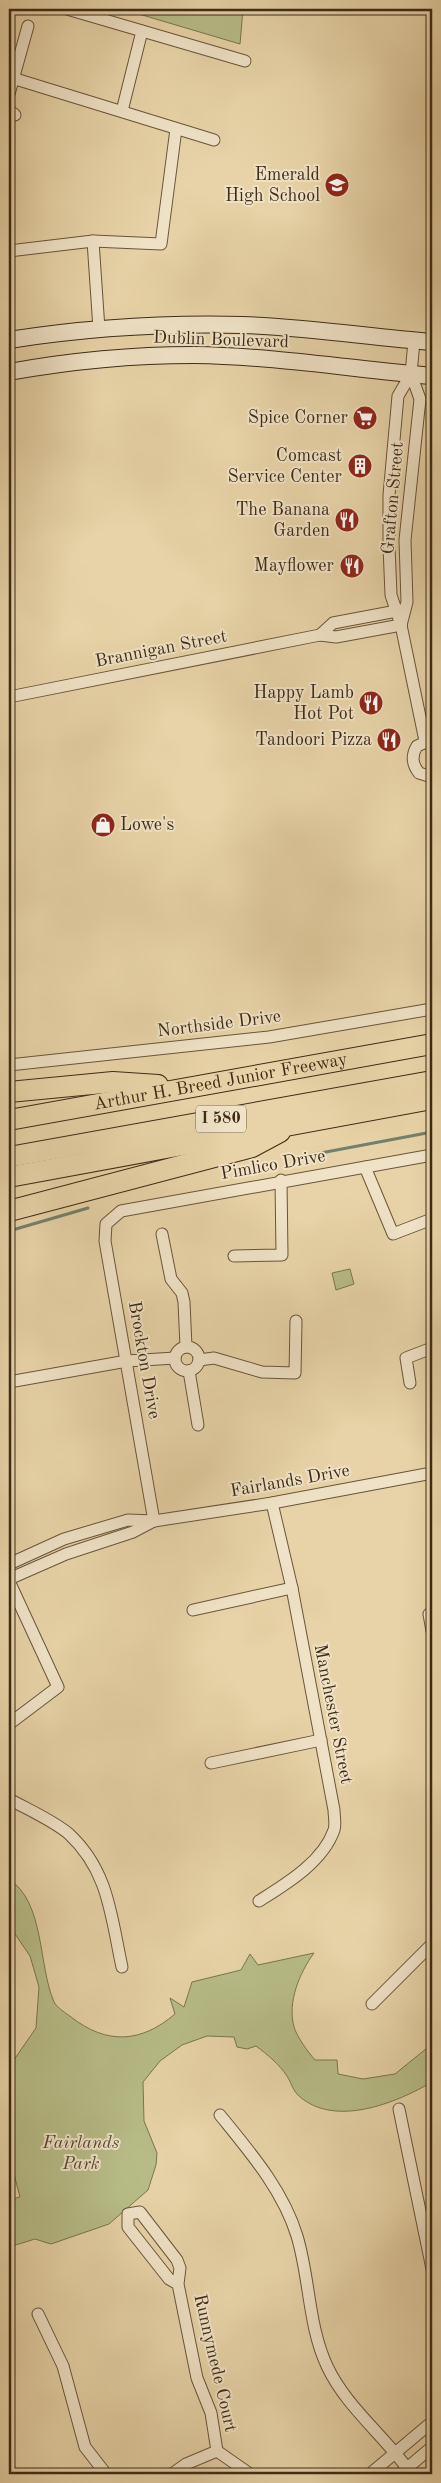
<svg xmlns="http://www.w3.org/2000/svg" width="441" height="2483" font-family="'Old Standard TT',serif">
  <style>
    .green { fill: #b7bc87; stroke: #7a744f }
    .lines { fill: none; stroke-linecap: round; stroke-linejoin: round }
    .stream { stroke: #74806b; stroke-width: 3 }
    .minor-casing { stroke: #68553b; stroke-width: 13 }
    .secondary-casing { stroke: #3d2b17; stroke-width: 18 }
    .motorway-casing { stroke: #3d2b17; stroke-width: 22 }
    .minor { stroke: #efe2c6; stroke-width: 11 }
    .secondary { stroke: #efe2c6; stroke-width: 16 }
    .motorway { stroke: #e7d3a7; stroke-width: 20 }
    .labels { text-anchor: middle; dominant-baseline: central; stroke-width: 4; stroke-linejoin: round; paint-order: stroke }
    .shield { fill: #efe2c6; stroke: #72624c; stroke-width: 1 }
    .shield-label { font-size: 16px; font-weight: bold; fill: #3d2b17 }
    .poi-label { font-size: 18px; fill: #3d2b17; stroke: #efe2c6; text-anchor: end }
    .street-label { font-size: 18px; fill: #3d2b17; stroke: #efe2c6 }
    .park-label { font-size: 18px; font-style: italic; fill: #55482d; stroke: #efe2c6 }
  </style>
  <rect width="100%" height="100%" fill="#e7d3a7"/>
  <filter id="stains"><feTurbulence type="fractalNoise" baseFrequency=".004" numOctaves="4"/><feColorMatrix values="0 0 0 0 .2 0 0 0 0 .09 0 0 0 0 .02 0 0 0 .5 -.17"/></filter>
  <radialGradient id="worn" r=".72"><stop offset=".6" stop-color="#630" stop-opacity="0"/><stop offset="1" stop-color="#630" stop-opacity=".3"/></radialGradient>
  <g class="green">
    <polygon points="122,9 243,9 240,44"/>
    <polygon points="350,1269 354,1284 336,1290 332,1273"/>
    <path d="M9,1879C45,1903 38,1965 54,2002C57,2008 66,2013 71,2017C107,2045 141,2043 175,2014L170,1998L184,2007L192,1982L241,1970L250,1954L258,1965L314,1953C300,1972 287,2002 294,2027C297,2037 308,2052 315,2060H337L338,2074L363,2079L395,2074L427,2048L432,2039V2082C396,2103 335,2128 299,2096C293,2091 291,2082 287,2076C279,2064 268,2055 256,2046L247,2049L237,2047L234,2037L207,2036L182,2045L160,2061L143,2082L144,2121L157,2153L156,2165L148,2190L109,2224L51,2244L35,2239L9,2247V2200L20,2197L9,2155L12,2131L9,2113L13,2101L9,2067L36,2028L39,1987L30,1956L13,1931L9,1930Z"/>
  </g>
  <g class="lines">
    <g class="stream">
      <polyline points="294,1158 432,1132"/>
      <polyline points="9,1231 88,1208"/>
    </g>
    <defs>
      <g id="minor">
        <polyline points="67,9 245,61"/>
        <polyline points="9,77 214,140"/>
        <polyline points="9,94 28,26"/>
        <polyline points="9,110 15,115"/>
        <polyline points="122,111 142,31"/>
        <polyline points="93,241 99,329"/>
        <polyline points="9,251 93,241 161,244 176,129"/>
        <polyline points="414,341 411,374 398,396 389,495 389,546 391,595 401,625 425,741"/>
        <polyline points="401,625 407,602 405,540 420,399 411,374"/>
        <polyline points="320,635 333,623 402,610"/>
        <polyline points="9,697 320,635 336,637 401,625"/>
        <path d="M431,740L417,746C411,756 412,764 419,773L432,777"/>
        <polyline points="9,1065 269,1037 432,1009"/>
        <polyline points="365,1167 393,1234 432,1219"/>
        <polyline points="162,1234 171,1279 182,1293 184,1302 186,1347"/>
        <polyline points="234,1256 282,1255 281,1180"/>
        <circle cx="187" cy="1359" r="12"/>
        <polyline points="199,1360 214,1358 262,1372 295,1373 296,1321"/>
        <polyline points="189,1371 198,1425"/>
        <polyline points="9,1382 127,1361 175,1358"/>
        <polyline points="410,1383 406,1358 432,1348"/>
        <polyline points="154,1521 105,1241 106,1224 121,1211 432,1155"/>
        <polyline points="9,1564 64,1539 128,1520 154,1521 272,1503 432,1473"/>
        <polyline points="9,1579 66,1554 133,1532 152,1522"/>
        <polyline points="9,1581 58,1687 9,1724"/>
        <polyline points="193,1610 292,1588"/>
        <polyline points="429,1614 432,1631"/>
        <polyline points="211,1763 321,1740"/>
        <path d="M9,1799C27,1809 54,1821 69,1834C109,1871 111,1917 122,1967"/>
        <path d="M259,1901C286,1884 323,1862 334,1830C336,1824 334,1816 334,1810L292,1588L272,1503"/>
        <polyline points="372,2004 432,1944"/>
        <polyline points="399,2109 432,2269"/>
        <path d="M220,2115C250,2152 283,2190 297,2236C310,2279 308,2325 327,2366C345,2405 382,2434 407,2468"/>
        <polyline points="178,2284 169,2279 128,2227 128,2214 140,2212 177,2260 180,2268 178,2284 197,2378 211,2413 217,2451"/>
        <polyline points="38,2314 63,2366 85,2447 106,2474"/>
        <polyline points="217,2451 250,2474"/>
        <polyline points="172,2474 186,2464 217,2451"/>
        <polyline points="370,2474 432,2422"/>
        <polyline points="400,2474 432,2447"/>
      </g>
      <g id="secondary">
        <path d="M9,340C86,328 165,323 243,325C306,327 369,337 432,342"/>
        <path d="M9,372C70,361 132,355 194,355C273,356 353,369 432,376"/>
      </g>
      <g id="motorway">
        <polyline points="9,1092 113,1082 158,1085"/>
        <path id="s1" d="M9,1120L432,1044"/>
        <polyline points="9,1157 432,1081"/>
        <polyline points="9,1177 432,1099"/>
        <polyline points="9,1211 252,1147 280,1132"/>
      </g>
    </defs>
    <use href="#minor" class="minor-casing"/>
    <use href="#secondary" class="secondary-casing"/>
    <use href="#motorway" class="motorway-casing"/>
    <use href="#minor" class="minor"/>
    <use href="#secondary" class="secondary"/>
    <use href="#motorway" class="motorway"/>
  </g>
  <defs>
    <symbol id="school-disc" viewBox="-11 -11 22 22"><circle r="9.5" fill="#8f2418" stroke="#efe2c6"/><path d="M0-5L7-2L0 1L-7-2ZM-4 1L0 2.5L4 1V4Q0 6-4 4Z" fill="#fff"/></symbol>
    <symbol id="supermarket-disc" viewBox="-11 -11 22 22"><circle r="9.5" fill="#8f2418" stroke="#efe2c6"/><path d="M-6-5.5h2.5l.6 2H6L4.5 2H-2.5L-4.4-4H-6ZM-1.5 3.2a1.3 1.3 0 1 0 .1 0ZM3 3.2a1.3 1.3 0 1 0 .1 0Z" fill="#fff"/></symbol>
    <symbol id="building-disc" viewBox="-11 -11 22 22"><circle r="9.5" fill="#8f2418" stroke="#efe2c6"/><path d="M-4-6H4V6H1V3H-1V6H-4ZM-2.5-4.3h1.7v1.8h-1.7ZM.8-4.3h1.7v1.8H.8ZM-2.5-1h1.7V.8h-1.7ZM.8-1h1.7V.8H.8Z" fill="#fff"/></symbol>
    <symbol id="restaurant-disc" viewBox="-11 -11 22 22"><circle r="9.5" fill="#8f2418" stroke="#efe2c6"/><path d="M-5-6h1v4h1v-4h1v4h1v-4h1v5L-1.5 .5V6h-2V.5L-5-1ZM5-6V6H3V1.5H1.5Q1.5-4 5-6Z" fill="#fff"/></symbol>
    <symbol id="shop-disc" viewBox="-11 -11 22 22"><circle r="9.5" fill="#8f2418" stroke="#efe2c6"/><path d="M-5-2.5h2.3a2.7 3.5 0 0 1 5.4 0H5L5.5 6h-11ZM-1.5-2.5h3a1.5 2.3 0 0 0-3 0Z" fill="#fff"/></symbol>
  </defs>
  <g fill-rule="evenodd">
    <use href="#school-disc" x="323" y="171" width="28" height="28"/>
    <use href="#supermarket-disc" x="351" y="404" width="28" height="28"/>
    <use href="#building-disc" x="346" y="452" width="28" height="28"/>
    <use href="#restaurant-disc" x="333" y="506" width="28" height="28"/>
    <use href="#restaurant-disc" x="338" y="552" width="28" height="28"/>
    <use href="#restaurant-disc" x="357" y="689" width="28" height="28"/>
    <use href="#restaurant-disc" x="375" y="726" width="28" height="28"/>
    <use href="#shop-disc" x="89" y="811" width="28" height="28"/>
  </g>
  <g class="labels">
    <rect class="shield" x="196" y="1105.5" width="50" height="27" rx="4"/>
    <g class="shield-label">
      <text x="221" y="1119">I 580</text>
    </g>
    <g class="poi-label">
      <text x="320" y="175">Emerald<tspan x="320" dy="21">High School</tspan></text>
      <text x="348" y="418">Spice Corner</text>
      <text x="342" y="456">Comcast<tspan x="342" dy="21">Service Center</tspan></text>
      <text x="330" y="510">The Banana<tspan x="330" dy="21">Garden</tspan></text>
      <text x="334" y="566">Mayflower</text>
      <text x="354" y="693">Happy Lamb<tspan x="354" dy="21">Hot Pot</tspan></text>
      <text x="372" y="740">Tandoori Pizza</text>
      <text x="120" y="825" text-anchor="start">Lowe's</text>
    </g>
    <g class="street-label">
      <text transform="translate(221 340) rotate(2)">Dublin Boulevard</text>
      <text transform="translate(393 498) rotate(-85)">Grafton Street</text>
      <text transform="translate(161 649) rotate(-11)">Brannigan Street</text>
      <text transform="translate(219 1024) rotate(-7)">Northside Drive</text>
      <text stroke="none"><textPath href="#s1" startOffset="215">Arthur H. Breed Junior Freeway</textPath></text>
      <text transform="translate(273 1165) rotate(-10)">Pimlico Drive</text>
      <text transform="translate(144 1360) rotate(80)">Brockton Drive</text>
      <text transform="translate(290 1481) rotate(-10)">Fairlands Drive</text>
      <text transform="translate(333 1714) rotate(79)">Manchester Street</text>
      <text transform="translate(215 2363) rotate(77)">Runnymede Court</text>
    </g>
    <g class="park-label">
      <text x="81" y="2143">Fairlands<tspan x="81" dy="21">Park</tspan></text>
    </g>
  </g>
  <rect width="441" height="2483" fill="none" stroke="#e7d3a7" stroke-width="30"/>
  <rect x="10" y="10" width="421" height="2463" fill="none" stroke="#3d2b17" stroke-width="2.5"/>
  <rect x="15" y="15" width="411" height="2453" fill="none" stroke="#3d2b17"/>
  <rect width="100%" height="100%" filter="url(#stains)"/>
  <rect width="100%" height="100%" fill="url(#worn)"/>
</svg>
